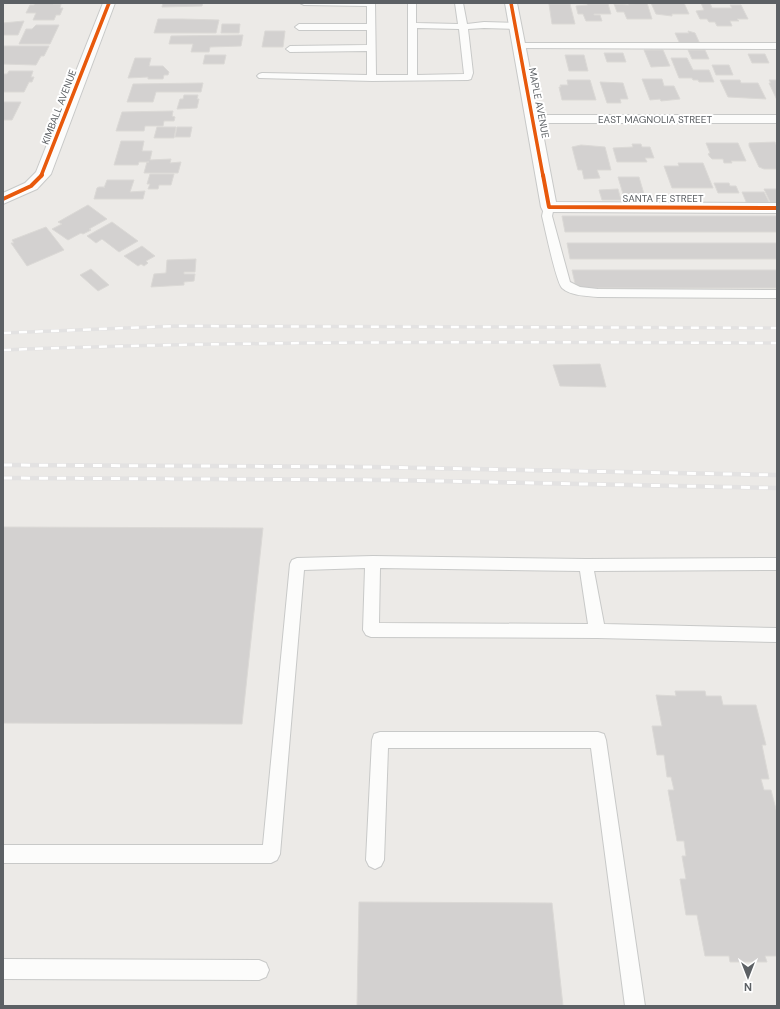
<svg xmlns="http://www.w3.org/2000/svg" width="780" height="1009" font-family="'DM Sans',sans-serif">
  <style>
    .building { fill: #d3d1d0; stroke: #dbd9d6 }
    .lines { fill: none; stroke-linecap: round; stroke-linejoin: round }
    .lane-casing { stroke: #c8c9c8; stroke-width: 2 }
    .street-casing { stroke: #c8c9c8; stroke-width: 2 }
    .lane { fill: #fcfcfb; fill-rule: evenodd }
    .street { fill: #fcfcfb; fill-rule: evenodd }
    .rail-far1-casing { stroke: #e3e2e2; stroke-width: 3.5 }
    .rail-casing { stroke: #e3e2e2; stroke-width: 4.5 }
    .rail-far1 { stroke: #fff; stroke-width: 2.5; stroke-dasharray: 8; stroke-linecap: butt }
    .rail { stroke: #fff; stroke-width: 3; stroke-dasharray: 9; stroke-linecap: butt }
    .cycleway-far1-casing { stroke: #fff; stroke-width: 5 }
    .cycleway-casing { stroke: #fff; stroke-width: 6 }
    .cycleway-far1 { stroke: #e8590c; stroke-width: 3.5 }
    .cycleway { stroke: #e8590c; stroke-width: 4 }
    .labels { text-anchor: middle; dominant-baseline: central; stroke-width: 4; stroke-linejoin: round; paint-order: stroke }
    .far-street-label { font-size: 10px; fill: #5c6064; stroke: #fff }
  </style>
  <rect width="100%" height="100%" fill="#eceae7"/>
  <g class="building">
    <polygon points="35,3 53,3 53,4 61,4 60,8 63,8 60,15 56,15 54,20 33,20 36,13 26,13 30,5 34,5"/>
    <polygon points="163,3 203,3 202,6 162,7"/>
    <polygon points="647,3 652,19 627,19 624,12 617,12 614,4 629,5 628,4"/>
    <polygon points="651,3 684,3 689,14 672,14 672,16 656,14"/>
    <polygon points="701,3 710,3 712,8 732,8 730,5 741,5 748,19 737,19 739,21 730,21 732,26 717,26 715,22 709,22 707,19 700,19 696,11 704,10"/>
    <polygon points="549,4 570,4 575,24 552,24"/>
    <polygon points="587,4 608,4 611,14 594,14 594,15 600,15 602,21 586,21 583,14 578,14 576,6 588,5"/>
    <polygon points="158,19 182,19 219,20 216,33 154,33"/>
    <polygon points="24,21 18,35 3,35 3,23"/>
    <polygon points="222,24 240,24 239,33 221,33"/>
    <polygon points="36,25 59,25 50,44 19,44 26,29 32,29"/>
    <polygon points="265,31 285,31 283,47 262,47"/>
    <polygon points="688,31 695,33 700,44 680,44 675,33 689,33"/>
    <polygon points="243,35 241,46 210,47 209,52 191,52 193,44 169,44 171,36"/>
    <polygon points="3,46 49,46 44,56 41,56 36,65 3,64"/>
    <polygon points="644,50 663,50 670,66 651,67"/>
    <polygon points="688,50 705,50 709,59 692,59"/>
    <polygon points="604,53 623,53 626,62 607,62"/>
    <polygon points="748,54 765,54 769,63 752,63"/>
    <polygon points="205,55 226,55 224,64 203,64"/>
    <polygon points="565,55 584,55 588,71 569,71"/>
    <polygon points="135,58 151,58 149,66 163,66 169,72 168,75 164,75 163,79 148,79 148,77 128,78"/>
    <polygon points="671,58 687,58 693,70 709,70 714,82 699,82 698,80 693,80 692,78 679,78"/>
    <polygon points="712,65 729,65 733,75 716,75"/>
    <polygon points="9,71 33,71 31,77 34,77 32,82 29,82 24,92 3,92 3,74 7,74"/>
    <polygon points="642,79 662,79 664,86 674,86 680,99 661,101 660,99 650,100"/>
    <polygon points="567,80 590,80 596,100 562,100 559,87 561,87 560,85 568,85"/>
    <polygon points="720,80 740,80 741,83 758,83 766,99 728,97"/>
    <polygon points="769,80 777,80 777,100 769,83 771,83"/>
    <polygon points="600,82 623,83 628,99 620,99 621,103 607,103"/>
    <polygon points="203,83 201,92 156,92 153,102 127,102 133,84"/>
    <polygon points="184,95 198,95 197,99 199,99 197,108 177,109 180,99 183,99"/>
    <polygon points="3,102 21,102 12,120 3,120"/>
    <polygon points="173,111 172,116 175,117 174,121 164,121 163,126 145,126 144,131 116,131 122,112"/>
    <polygon points="157,127 176,127 174,138 154,138"/>
    <polygon points="177,127 192,127 190,137 175,137"/>
    <polygon points="121,141 144,141 142,151 152,151 150,160 171,159 170,163 181,162 178,173 144,173 147,162 149,162 139,162 138,165 114,165"/>
    <polygon points="775,142 777,147 777,169 764,169 759,167 749,146 749,143"/>
    <polygon points="706,143 738,143 746,161 731,161 732,163 724,163 723,159 712,159 710,157 708,154 710,153"/>
    <polygon points="632,144 641,144 642,147 650,147 654,158 645,158 647,162 617,162 613,148 633,147"/>
    <polygon points="581,145 605,147 611,170 597,170 600,178 584,179 582,170 578,170 572,147"/>
    <polygon points="678,163 703,163 713,188 672,188 664,166 679,166"/>
    <polygon points="150,174 174,174 171,185 159,185 158,189 148,189 150,184 147,184"/>
    <polygon points="618,177 639,177 644,194 623,194"/>
    <polygon points="107,180 134,180 130,192 145,191 143,199 94,199 97,188 99,187 104,187 104,188"/>
    <polygon points="714,183 729,183 730,186 736,186 739,193 718,193"/>
    <polygon points="618,189 621,200 602,200 599,190"/>
    <polygon points="764,189 777,189 777,204 771,204"/>
    <polygon points="742,192 764,192 770,204 747,204"/>
    <polygon points="88,205 107,219 89,229 91,230 83,234 81,233 68,240 52,229 62,224 58,222"/>
    <polygon points="562,216 777,216 777,232 565,232"/>
    <polygon points="112,222 138,241 119,252 102,239 96,243 87,236"/>
    <polygon points="46,227 64,250 27,266 11,243 14,243 12,240"/>
    <polygon points="567,243 777,243 777,259 570,259"/>
    <polygon points="142,246 155,256 146,261 148,263 144,266 141,264 138,266 124,256"/>
    <polygon points="196,259 195,272 184,272 184,274 195,274 194,281 184,282 184,285 151,287 154,274 166,273 167,260"/>
    <polygon points="91,269 109,285 98,291 80,275"/>
    <polygon points="572,270 777,270 777,288 576,288"/>
    <polygon points="600,364 606,387 560,386 553,365"/>
    <polygon points="3,527 263,528 242,724 3,723"/>
    <polygon points="675,691 705,691 706,696 721,696 723,705 756,705 766,745 762,745 769,779 761,779 764,790 771,790 777,813 777,956 765,956 767,962 730,962 729,956 705,956 697,915 686,915 680,879 686,879 682,856 686,856 684,841 677,841 668,790 674,790 671,777 667,777 664,755 657,755 652,726 662,726 656,695 676,696"/>
    <polygon points="359,902 552,903 563,1006 357,1006"/>
  </g>
  <g class="lines">
    <defs>
      <g id="lane">
        <path d="M300,3H375L376,75H408V3H416V23L458,24L455,3H463L467,24L484,22L515,23L519,26L515,29L484,28L468,29L473,73L471,79L468,80L372,81L259,78L257,76L259,74L262,73L367,75V51L290,52L286,49L290,46L367,45V30H299L295,27L299,24H367V6L304,5ZM417,28L459,29L464,74L417,75Z"/>
        <polygon points="519,43 777,43 777,49 516,48 515,46"/>
        <path d="M549,204L554,207L552,216L570,282L580,287L598,289L777,290V298L598,297C587,296 571,296 562,288C556,282 545,228 542,216L544,207Z"/>
        <path d="M373,556L586,559L777,558V570L594,571L604,624L777,628V642L597,638L371,637L366,635L363,630L365,568L304,570L280,854L277,860L271,863H3V845H263L290,564L292,560L297,558ZM380,568L580,571L588,624L379,623Z"/>
        <polygon points="380,732 598,732 604,734 606,740 645,1006 625,1006 591,748 388,748 384,860 381,866 375,869 369,866 366,860 372,740 374,734"/>
        <polygon points="3,959 259,960 266,963 269,970 266,977 259,980 3,979"/>
      </g>
      <g id="street">
        <polygon points="103,3 115,3 51,174 37,189 3,204 3,193 25,183 36,172"/>
        <polygon points="505,3 517,3 539,115 777,115 777,123 541,123 556,202 777,203 777,213 549,212 543,211 541,207"/>
      </g>
    </defs>
    <use href="#lane" class="lane-casing"/>
    <use href="#street" class="street-casing"/>
    <use href="#lane" class="lane"/>
    <use href="#street" class="street"/>
    <defs>
      <g id="rail-far1">
        <polyline points="3,333 175,326 777,328"/>
        <path d="M3,350C261,340 519,342 777,343"/>
      </g>
      <g id="rail">
        <polyline points="3,465 372,467 777,475"/>
        <polyline points="3,478 390,480 777,488"/>
      </g>
    </defs>
    <use href="#rail-far1" class="rail-far1-casing"/>
    <use href="#rail" class="rail-casing"/>
    <use href="#rail-far1" class="rail-far1"/>
    <use href="#rail" class="rail"/>
    <defs>
      <g id="cycleway-far1">
        <polyline points="511,3 543,176"/>
        <polyline points="41,176 109,3"/>
      </g>
      <g id="cycleway">
        <polyline points="543,175 549,207 777,208"/>
        <polyline points="3,199 31,186 42,175"/>
      </g>
    </defs>
    <use href="#cycleway-far1" class="cycleway-far1-casing"/>
    <use href="#cycleway" class="cycleway-casing"/>
    <use href="#cycleway-far1" class="cycleway-far1"/>
    <use href="#cycleway" class="cycleway"/>
  </g>
  <g class="labels">
    <g class="far-street-label">
      <text transform="translate(539 103) rotate(79)">MAPLE AVENUE</text>
      <text transform="translate(59 107) rotate(-69)">KIMBALL AVENUE</text>
      <text x="655" y="119">EAST MAGNOLIA STREET</text>
      <text x="663" y="198">SANTA FE STREET</text>
    </g>
  </g>
  <rect width="780" height="1009" fill="none" stroke="#5c6064" stroke-width="8"/>
  <g transform="translate(748 977) rotate(180)" stroke="#ffffff" stroke-width="3" paint-order="stroke">
  <path d="M0-3L7 15L0 10L-7 15Z" fill="#5c6064"/>
  <text y="-6" font-size="11" font-weight="bold" text-anchor="middle" fill="#5c6064">N</text>
  </g>
</svg>
